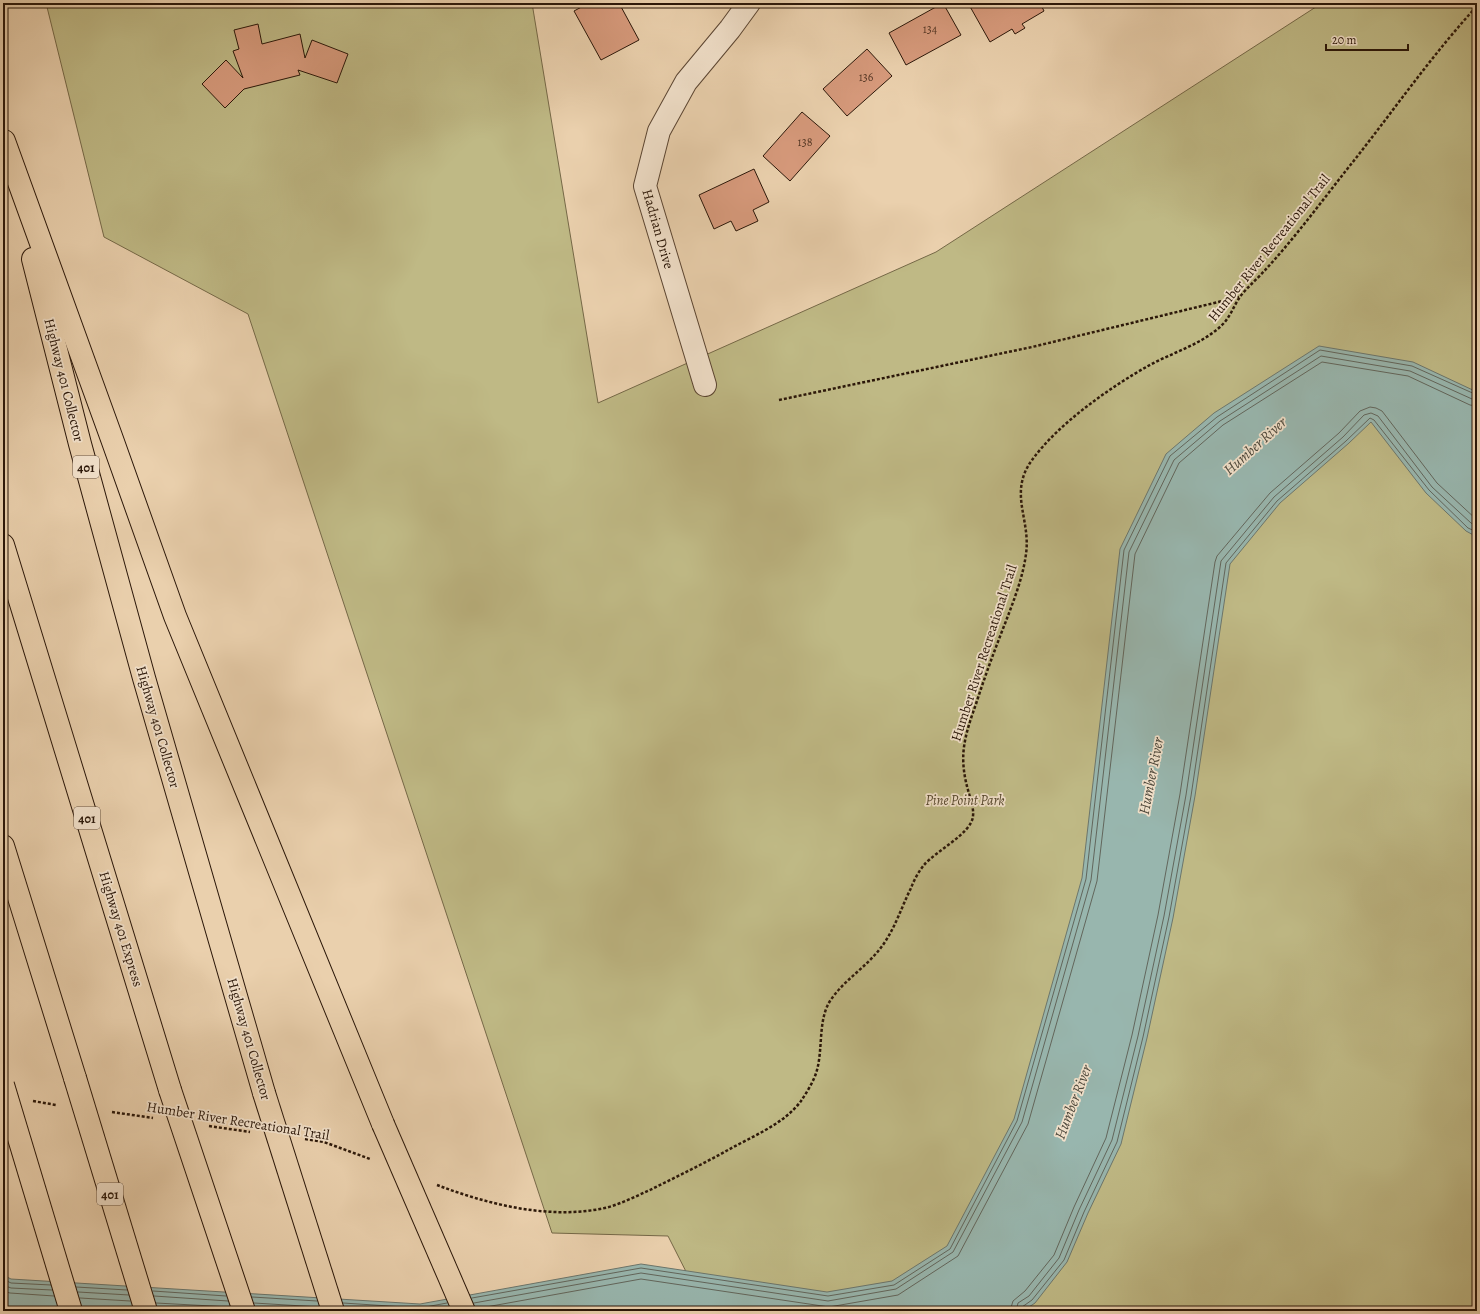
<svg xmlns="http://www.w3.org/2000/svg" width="1480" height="1314" font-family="Alegreya,serif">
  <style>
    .green { fill: #bfb985; stroke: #756847 }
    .water { fill: #98b6ae; stroke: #6c766c }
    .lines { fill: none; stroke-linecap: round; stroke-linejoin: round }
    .shore { stroke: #62665c; stroke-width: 1 }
    .building { fill: #d79a7c; stroke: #2b1709 }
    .minor-casing { stroke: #5b4532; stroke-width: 24 }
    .motorway-casing { stroke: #2b1709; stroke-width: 24 }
    .path { stroke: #2b1709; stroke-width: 2.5; stroke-dasharray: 3 2; stroke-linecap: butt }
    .minor { stroke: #f1e0ca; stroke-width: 22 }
    .motorway { stroke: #ead0ad; stroke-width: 22 }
    .motorway-bridge-casing { stroke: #2b1709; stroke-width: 24; stroke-linecap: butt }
    .motorway-bridge { stroke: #ead0ad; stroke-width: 22 }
    .labels { text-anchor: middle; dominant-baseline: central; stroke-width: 3.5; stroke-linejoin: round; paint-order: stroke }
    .number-label { font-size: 12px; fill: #563826 }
    .shield { fill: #f1e0ca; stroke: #665343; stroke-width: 1 }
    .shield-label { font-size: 13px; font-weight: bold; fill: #2b1709 }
    .street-label { font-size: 14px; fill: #2b1709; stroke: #f1e0ca }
    .park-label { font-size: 14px; font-style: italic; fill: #57482e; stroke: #f1e0ca }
    .water-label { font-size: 15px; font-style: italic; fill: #4c473b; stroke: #f1e0ca }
  </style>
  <rect width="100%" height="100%" fill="#ead0ad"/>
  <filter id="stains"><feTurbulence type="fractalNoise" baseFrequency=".005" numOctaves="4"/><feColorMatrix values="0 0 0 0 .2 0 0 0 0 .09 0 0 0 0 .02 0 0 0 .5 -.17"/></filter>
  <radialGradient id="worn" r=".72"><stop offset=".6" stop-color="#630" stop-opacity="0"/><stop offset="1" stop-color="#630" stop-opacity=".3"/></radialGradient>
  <polygon class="green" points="46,3 532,3 598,403 936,252 1322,3 1477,3 1477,1311 706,1311 668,1236 552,1233 248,314 104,237"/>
  <polygon class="water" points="1319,346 1413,362 1477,392 1477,537 1466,531 1426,493 1371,422 1349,443 1280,503 1230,564 1195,796 1173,918 1147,1038 1121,1144 1088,1213 1067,1262 1035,1303 1023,1311 3,1311 3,1275 11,1279 420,1304 641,1264 827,1292 892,1281 947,1246 1014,1119 1082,878 1120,549 1166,454 1214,413"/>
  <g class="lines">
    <g class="shore">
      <polyline points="3,1279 11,1283 51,1285"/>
      <polyline points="3,1285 11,1288 52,1290"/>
      <polyline points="76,1287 127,1290"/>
      <polyline points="3,1291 10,1293 54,1296"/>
      <polyline points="153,1291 226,1296"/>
      <polyline points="78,1292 129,1295"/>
      <polyline points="154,1296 228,1301"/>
      <polyline points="252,1297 317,1301"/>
      <polyline points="80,1298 130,1301"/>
      <polyline points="472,1298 641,1268 828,1296 894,1285 950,1249 1017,1121 1086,879 1124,550 1170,456 1217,417 1320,350 1412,366 1477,395"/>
      <polyline points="156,1303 230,1307"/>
      <polyline points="254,1303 319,1307"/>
      <polyline points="343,1303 420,1308 447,1303"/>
      <polyline points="474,1303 641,1273 828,1301 896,1289 953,1252 1022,1122 1091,880 1129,552 1174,460 1220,421 1321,356 1410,371 1472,399 1477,400"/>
      <polyline points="345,1308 391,1311"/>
      <polyline points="475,1309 641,1279 829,1307 898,1295 958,1256 1028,1124 1097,881 1135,554 1179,463 1223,425 1322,362 1408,376 1470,405 1477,406"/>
      <polyline points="1010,1311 1013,1301 1025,1291 1054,1255 1074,1207 1106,1138 1132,1035 1158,915 1180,794 1215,562 1217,556 1270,493 1339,433 1360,411 1370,407 1376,408 1382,411 1437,483 1477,520"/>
      <polyline points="1016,1311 1018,1303 1029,1296 1059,1258 1079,1210 1112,1140 1138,1036 1164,916 1186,795 1221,561 1274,497 1343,437 1364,415 1371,413 1378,416 1432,487 1471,523 1477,527"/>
      <polyline points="1021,1311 1022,1307 1032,1300 1064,1260 1084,1212 1117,1142 1143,1037 1169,917 1191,796 1226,563 1277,501 1346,441 1370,418 1374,420 1429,490 1468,528 1477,532"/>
    </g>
  </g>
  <g class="building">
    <polygon points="589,3 619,3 639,40 601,60 574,11"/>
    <polygon points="943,3 961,35 906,65 889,33"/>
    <polygon points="968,3 1040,3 1044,11 1022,24 1025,28 1015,34 1012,29 990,42"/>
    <polygon points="258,24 262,44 300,34 305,58 312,40 348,54 337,83 298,70 300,75 244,89 225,108 202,84 226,60 243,78 233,51 239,49 234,30"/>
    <polygon points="867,49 892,76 847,116 823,89"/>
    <polygon points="802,112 830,136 790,181 763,156"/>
    <polygon points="754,169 769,202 753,210 758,221 736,231 731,221 714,229 699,195"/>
  </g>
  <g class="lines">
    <defs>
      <polyline id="minor" points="705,385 645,186 659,131 686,82 730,29 749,3"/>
      <g id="motorway">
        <polyline points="4,141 112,439 175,616 383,1124"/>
        <polyline points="33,259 80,444 144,678 264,1093"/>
        <polyline points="3,545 170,1090"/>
        <polyline points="3,846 75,1078"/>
      </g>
    </defs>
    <use href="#minor" class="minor-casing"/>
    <use href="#motorway" class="motorway-casing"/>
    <g class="path">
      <polyline points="779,400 1032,347 1239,297"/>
      <polyline points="33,1101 56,1105"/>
      <polyline points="112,1112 153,1118"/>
      <polyline points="209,1126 250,1132"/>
      <polyline points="305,1139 324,1142 370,1159"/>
      <path d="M437,1185C487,1204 546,1219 600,1209C617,1206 634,1197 650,1190C676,1177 703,1164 728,1150C753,1136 784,1124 801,1101C807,1092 814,1081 817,1070C823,1048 818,1020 830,1001C843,981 865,968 879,950C894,932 901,908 911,888C914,880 919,871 924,865C936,851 972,833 973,816C974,808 970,798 968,790C964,776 962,761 964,747C966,732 971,718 976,704C985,676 995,649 1006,621C1014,600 1023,577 1026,554C1031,519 1008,493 1032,460C1058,424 1109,388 1148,366C1173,352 1204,344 1224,323C1232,314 1235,302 1243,293C1251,284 1260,276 1267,268C1299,233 1327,194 1356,158C1396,107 1433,54 1477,6"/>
    </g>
    <use href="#minor" class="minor"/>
    <use href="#motorway" class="motorway"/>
    <defs>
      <g id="motorway-bridge">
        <polyline points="75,1078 146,1311"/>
        <polyline points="3,1085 71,1311"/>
        <polyline points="170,1090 244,1311"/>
        <polyline points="264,1093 333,1311"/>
        <polyline points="383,1124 464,1311"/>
      </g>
    </defs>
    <use href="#motorway-bridge" class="motorway-bridge-casing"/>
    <use href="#motorway-bridge" class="motorway-bridge"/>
  </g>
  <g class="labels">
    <g class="number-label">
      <text x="930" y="29">134</text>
      <text x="866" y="77">136</text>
      <text x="805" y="142">138</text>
    </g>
    <g class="shield">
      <rect x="73" y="456" width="26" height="22" rx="3"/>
      <rect x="74" y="807" width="26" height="22" rx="3"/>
      <rect x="97" y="1183" width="26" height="22" rx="3"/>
    </g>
    <g class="shield-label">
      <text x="86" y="467">401</text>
      <text x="87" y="818">401</text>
      <text x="110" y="1194">401</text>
    </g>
    <g class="street-label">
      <text transform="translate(658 229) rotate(74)">Hadrian Drive</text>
      <text transform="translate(1269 248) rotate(-51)">Humber River Recreational Trail</text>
      <text transform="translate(64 380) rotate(76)">Highway 401 Collector</text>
      <text transform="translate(984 653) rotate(-72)">Humber River Recreational Trail</text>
      <text transform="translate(158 727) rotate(74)">Highway 401 Collector</text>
      <text transform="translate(121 929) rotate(73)">Highway 401 Express</text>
      <text transform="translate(249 1039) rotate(74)">Highway 401 Collector</text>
      <text transform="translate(238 1121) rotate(9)">Humber River Recreational Trail</text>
    </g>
    <g class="park-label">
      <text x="965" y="800">Pine Point Park</text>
    </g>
    <g class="water-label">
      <text transform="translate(1255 446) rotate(-42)">Humber River</text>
      <text transform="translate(1151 776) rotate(-79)">Humber River</text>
      <text transform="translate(1073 1102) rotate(-69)">Humber River</text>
    </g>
  </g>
  <rect width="1480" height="1314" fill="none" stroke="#ead0ad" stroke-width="16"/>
  <rect x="4" y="4" width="1472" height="1306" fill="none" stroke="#2b1709" stroke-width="2"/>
  <rect x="8" y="8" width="1464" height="1298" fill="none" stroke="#2b1709"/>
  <path d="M1326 44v6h82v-6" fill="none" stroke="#2b1709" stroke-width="2"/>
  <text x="1332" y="44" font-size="12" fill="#2b1709" stroke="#f1e0ca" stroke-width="3" paint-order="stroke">20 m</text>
  <rect width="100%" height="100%" filter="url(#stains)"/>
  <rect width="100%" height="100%" fill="url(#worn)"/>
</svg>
